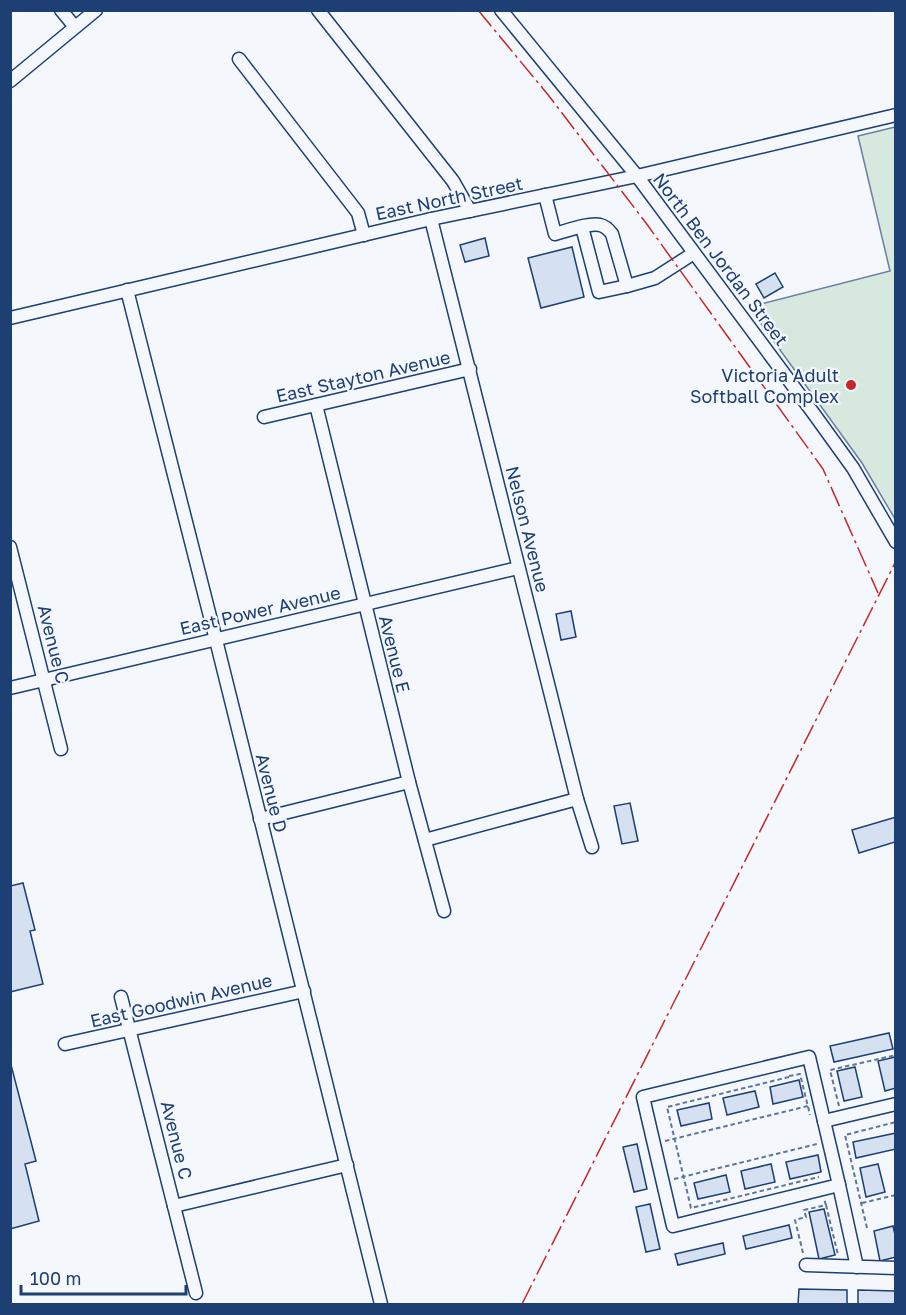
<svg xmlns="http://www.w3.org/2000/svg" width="906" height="1315" font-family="'Golos Text',sans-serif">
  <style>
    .green { fill: #d7e8df; stroke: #687fa3; stroke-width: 1.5 }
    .building { fill: #d5e0f0; stroke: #1d3f73; stroke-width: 1.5 }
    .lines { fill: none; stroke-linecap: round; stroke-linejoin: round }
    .minor-casing { stroke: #1d3f73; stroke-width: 15 }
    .path { stroke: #5e769c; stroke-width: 2; stroke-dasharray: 4.5 3; stroke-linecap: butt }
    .minor { stroke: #f4f7fb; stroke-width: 12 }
    .power { stroke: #c62828; stroke-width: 1.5; stroke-dasharray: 21 4.5 3 4.5; stroke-linecap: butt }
    .poi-dot { fill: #c62828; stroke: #f4f7fb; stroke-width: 2 }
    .labels { text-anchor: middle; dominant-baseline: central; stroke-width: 4.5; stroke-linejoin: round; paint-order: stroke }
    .street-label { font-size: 18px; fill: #1d3f73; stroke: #f4f7fb }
    .poi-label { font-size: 18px; fill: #1d3f73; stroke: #f4f7fb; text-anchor: end }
  </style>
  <rect width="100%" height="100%" fill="#f4f7fb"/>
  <polygon class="green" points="895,127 896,127 895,519 862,463 749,307 890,271 858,136"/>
  <g class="building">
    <polygon points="485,238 489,256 465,262 460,245"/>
    <polygon points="572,247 584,297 541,308 528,258"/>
    <polygon points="775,273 783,287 764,298 756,284"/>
    <polygon points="571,611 576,637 561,640 556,614"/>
    <polygon points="630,803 638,841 622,844 614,806"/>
    <polygon points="896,817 895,842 859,853 852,830"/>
    <polygon points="23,883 35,930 30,931 43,984 10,992 10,886"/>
    <polygon points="889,1033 893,1049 834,1062 830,1046"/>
    <polygon points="895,1057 896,1088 885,1091 878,1061"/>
    <polygon points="10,1061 36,1161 25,1164 39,1221 10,1229"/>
    <polygon points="855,1067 862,1097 844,1101 837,1071"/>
    <polygon points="799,1080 803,1097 773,1104 770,1087"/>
    <polygon points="755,1091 759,1107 727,1115 723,1098"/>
    <polygon points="709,1103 712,1119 681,1126 677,1110"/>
    <polygon points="896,1133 896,1149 856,1158 853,1142"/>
    <polygon points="637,1144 647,1189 634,1192 623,1147"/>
    <polygon points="818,1155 821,1172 790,1179 786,1162"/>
    <polygon points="771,1164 775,1182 745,1189 741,1171"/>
    <polygon points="878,1164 885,1192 866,1197 860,1168"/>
    <polygon points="726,1175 730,1192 698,1199 694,1183"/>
    <polygon points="650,1204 660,1249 646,1252 636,1207"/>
    <polygon points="824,1209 835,1255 819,1259 809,1212"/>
    <polygon points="789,1225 792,1238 746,1249 743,1236"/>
    <polygon points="893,1226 896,1239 896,1257 880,1261 874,1231"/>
    <polygon points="723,1243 725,1254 678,1265 675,1254"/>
    <polygon points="799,1289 847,1290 847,1304 798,1304"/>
    <polygon points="858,1290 896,1291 896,1304 858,1304"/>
  </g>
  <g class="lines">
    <defs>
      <g id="minor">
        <polyline points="61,10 75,27"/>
        <polyline points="318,10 453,181 470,211"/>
        <polyline points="501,10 637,176 814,414 853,468 896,542"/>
        <polyline points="239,59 358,213 364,235"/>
        <polyline points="10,81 96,10"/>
        <path d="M545,195L555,234C566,231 590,222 600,225C605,226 609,230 612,234L627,286L655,278L694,253"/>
        <polyline points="431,219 577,799 592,847"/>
        <polyline points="582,227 599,292 627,286"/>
        <polyline points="127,290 216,640 381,1304"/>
        <polyline points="10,318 431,219 637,176 896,115"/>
        <polyline points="316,405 409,782 444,911"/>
        <polyline points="264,417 470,369"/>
        <polyline points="10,547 61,749"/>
        <polyline points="10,688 518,568"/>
        <polyline points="260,819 409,782"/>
        <polyline points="425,840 577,799"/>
        <polyline points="121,997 196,1293"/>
        <polyline points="65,1044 304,991"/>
        <polygon points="809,1057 839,1185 673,1226 643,1097"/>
        <polyline points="824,1121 896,1104"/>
        <polyline points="839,1185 857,1267"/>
        <polyline points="174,1206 347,1165"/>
        <polyline points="806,1265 896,1268"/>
      </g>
    </defs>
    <use href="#minor" class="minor-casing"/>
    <g class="path">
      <polyline points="789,1076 800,1074 810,1115"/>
      <polyline points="789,1077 667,1107 691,1208 819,1177"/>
      <polyline points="839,1106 830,1070 896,1055"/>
      <polyline points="665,1141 808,1106"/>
      <polyline points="674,1179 817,1144"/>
      <polyline points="862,1203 896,1195"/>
      <polyline points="826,1205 838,1255"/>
      <polyline points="867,1228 845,1135 896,1122"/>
      <polyline points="803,1253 795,1220 806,1217 804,1210 826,1205 824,1199"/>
    </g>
    <use href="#minor" class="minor"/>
    <g class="power">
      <polyline points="478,10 549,96 646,223 823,469 878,593"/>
      <polyline points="522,1304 896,561"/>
    </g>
  </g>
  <circle class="poi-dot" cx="851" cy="385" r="6"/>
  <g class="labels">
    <g class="street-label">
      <text transform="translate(449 198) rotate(-12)">East North Street</text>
      <text transform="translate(721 259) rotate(53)">North Ben Jordan Street</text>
      <text transform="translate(363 376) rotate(-13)">East Stayton Avenue</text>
      <text transform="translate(528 529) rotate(76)">Nelson Avenue</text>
      <text transform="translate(260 610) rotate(-13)">East Power Avenue</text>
      <text transform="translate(54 644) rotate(76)">Avenue C</text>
      <text transform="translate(395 654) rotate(76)">Avenue E</text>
      <text transform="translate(272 793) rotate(76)">Avenue D</text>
      <text transform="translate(181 1000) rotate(-13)">East Goodwin Avenue</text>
      <text transform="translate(177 1140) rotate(76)">Avenue C</text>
    </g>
    <g class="poi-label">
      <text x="839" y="375">Victoria Adult<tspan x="839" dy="21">Softball Complex</tspan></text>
    </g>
  </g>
  <rect width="906" height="1315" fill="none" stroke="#1d3f73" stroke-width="24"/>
  <path d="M21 1285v9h165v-9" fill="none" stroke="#1d3f73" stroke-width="3"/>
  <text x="30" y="1285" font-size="18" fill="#1d3f73" stroke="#f4f7fb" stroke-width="4.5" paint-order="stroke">100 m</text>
</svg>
